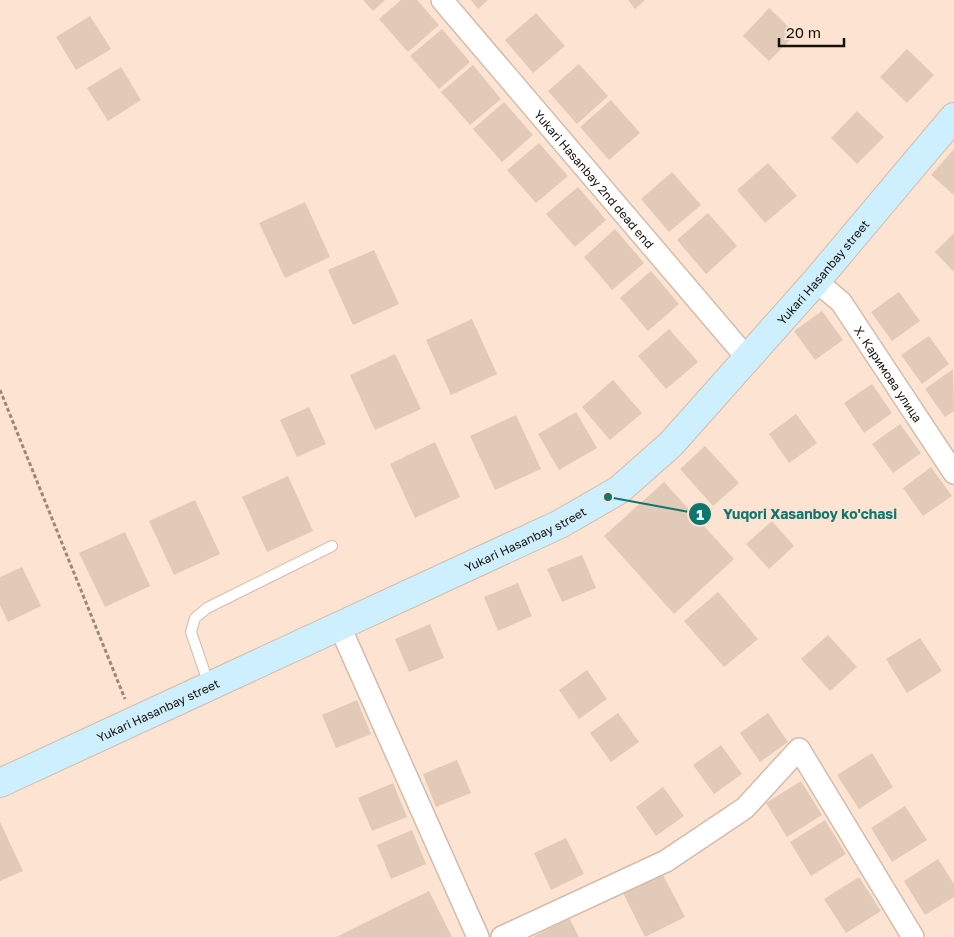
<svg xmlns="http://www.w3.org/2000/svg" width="954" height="937" font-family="'Golos Text',sans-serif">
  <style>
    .building { fill: #e2cab8 }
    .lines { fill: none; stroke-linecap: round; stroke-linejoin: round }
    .lane-casing { stroke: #d4bcaa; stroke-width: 12 }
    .street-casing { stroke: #d4bcaa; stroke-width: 24 }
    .secondary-casing { stroke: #d4bcaa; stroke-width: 30 }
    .path { stroke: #9a887b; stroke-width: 3; stroke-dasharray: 4 2.5; stroke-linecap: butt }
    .lane { stroke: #fff; stroke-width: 10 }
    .street { stroke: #fff; stroke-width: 21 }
    .secondary { stroke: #cdeffe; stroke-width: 28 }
    .labels { text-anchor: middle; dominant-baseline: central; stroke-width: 5; stroke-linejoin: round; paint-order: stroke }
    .street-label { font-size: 12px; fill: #170f09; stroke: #fde4d2 }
    .leader { fill: none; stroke: #0f766e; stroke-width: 2 }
    .callout-dot { fill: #0f766e; stroke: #fde4d2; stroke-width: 2 }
    .mark-label { font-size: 15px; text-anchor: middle; font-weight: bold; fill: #fff }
    .callout-label { font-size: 14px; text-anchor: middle; font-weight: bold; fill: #0f766e; stroke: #fde4d2; stroke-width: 5; stroke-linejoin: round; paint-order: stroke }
  </style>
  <rect width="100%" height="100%" fill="#fde4d2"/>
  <g class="building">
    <polygon points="363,0 385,0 373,11"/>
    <polygon points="401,0 417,0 439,25 408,52 379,19"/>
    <polygon points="471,0 488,0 478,9"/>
    <polygon points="628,0 645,0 635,9"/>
    <polygon points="769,8 796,34 769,61 743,36"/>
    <polygon points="536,13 565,46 533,73 505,40"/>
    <polygon points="90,16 111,49 76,70 56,37"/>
    <polygon points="442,29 470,62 439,89 410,56"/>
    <polygon points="907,49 934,75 907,103 880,77"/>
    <polygon points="579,64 608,96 577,124 548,91"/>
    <polygon points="473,65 501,99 470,125 441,92"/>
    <polygon points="121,67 141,100 108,121 87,88"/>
    <polygon points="611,100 640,133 609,160 580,127"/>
    <polygon points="504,102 533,135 502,162 473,129"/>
    <polygon points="857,111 884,137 857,164 831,138"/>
    <polygon points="539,143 568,176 536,203 507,170"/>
    <polygon points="954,149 954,195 931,175"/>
    <polygon points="768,163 797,196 765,223 737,190"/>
    <polygon points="672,172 701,205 669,232 641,199"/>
    <polygon points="578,187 606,220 575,247 546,214"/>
    <polygon points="305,202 330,257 285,278 259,223"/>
    <polygon points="708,213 737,246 706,274 677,240"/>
    <polygon points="615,229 644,263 612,290 584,257"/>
    <polygon points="954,233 954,272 935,252"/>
    <polygon points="374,250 399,304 353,325 328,270"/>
    <polygon points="651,271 679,304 648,331 620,298"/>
    <polygon points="899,292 920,321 892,341 871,312"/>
    <polygon points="822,311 843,340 815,360 794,331"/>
    <polygon points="472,319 497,374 451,395 426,340"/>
    <polygon points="669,329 698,362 666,389 638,356"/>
    <polygon points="929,336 949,364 922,384 901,355"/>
    <polygon points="395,354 421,409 375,430 350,375"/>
    <polygon points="953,369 954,411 945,417 925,389"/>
    <polygon points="613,380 642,413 610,440 582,407"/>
    <polygon points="872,384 892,413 864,433 844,403"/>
    <polygon points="309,407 326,444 297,457 280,420"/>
    <polygon points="576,412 597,448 559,470 538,434"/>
    <polygon points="796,414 817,443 789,463 769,434"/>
    <polygon points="516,415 541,469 495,490 470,436"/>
    <polygon points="900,424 921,453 893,473 872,444"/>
    <polygon points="435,442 460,497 415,518 390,464"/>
    <polygon points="705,446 739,483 713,506 680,469"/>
    <polygon points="931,467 952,496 923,516 903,488"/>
    <polygon points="288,476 313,531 267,552 242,497"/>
    <polygon points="664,482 734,559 674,614 604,536"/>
    <polygon points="195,500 220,554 174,575 149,521"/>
    <polygon points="772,521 794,546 769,569 746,544"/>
    <polygon points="125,532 150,586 105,607 79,553"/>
    <polygon points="582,555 596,588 562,602 547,569"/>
    <polygon points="22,567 41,606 8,622 0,605 0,577"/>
    <polygon points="518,583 532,616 498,631 484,597"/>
    <polygon points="718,592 758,639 724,667 684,621"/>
    <polygon points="430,624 444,658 409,672 395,639"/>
    <polygon points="828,635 857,667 830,691 801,659"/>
    <polygon points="920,638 942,671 907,693 886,659"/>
    <polygon points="587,670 607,699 579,719 559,690"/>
    <polygon points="357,700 371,734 336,748 322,715"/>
    <polygon points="618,713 639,742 611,762 590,733"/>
    <polygon points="768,713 788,742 760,762 740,733"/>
    <polygon points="721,745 742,774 714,794 693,765"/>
    <polygon points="872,753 893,787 859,809 837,775"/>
    <polygon points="457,760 471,793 436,807 423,774"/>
    <polygon points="801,781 822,815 787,837 766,803"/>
    <polygon points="393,783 407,817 372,831 358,798"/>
    <polygon points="663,787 684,816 656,836 636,807"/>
    <polygon points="905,806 927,840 892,862 871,828"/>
    <polygon points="825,820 846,854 811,876 790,842"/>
    <polygon points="0,822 23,871 0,881"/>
    <polygon points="412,830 426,864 391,879 377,845"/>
    <polygon points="566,838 584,874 551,890 534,853"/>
    <polygon points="938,859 954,884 954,897 925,915 904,881"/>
    <polygon points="661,871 685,917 645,937 622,891"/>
    <polygon points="859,877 881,911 846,933 824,899"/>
    <polygon points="429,891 452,937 336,937"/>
    <polygon points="569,918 579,937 533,937"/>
  </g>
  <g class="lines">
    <defs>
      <polyline id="lane" points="209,685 191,632 195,618 207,608 332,546"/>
      <g id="street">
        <path id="s1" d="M442,0L747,358"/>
        <path id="s2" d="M816,281L841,302L954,473"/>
        <polyline points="340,627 478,937"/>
        <polyline points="502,937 666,861 745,808 799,749 913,937"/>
      </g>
      <g id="secondary">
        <path id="s3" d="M0,783L560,524L619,490L671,444L816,281L954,117"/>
      </g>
    </defs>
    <use href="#lane" class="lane-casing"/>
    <use href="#street" class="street-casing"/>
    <use href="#secondary" class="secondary-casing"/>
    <polyline class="path" points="0,390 125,699"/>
    <use href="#lane" class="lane"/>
    <use href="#street" class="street"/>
    <use href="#secondary" class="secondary"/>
  </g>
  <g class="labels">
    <g class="street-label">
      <text stroke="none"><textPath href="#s1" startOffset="235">Yukari Hasanbay 2nd dead end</textPath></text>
      <text stroke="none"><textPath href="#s3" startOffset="984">Yukari Hasanbay street</textPath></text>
      <text stroke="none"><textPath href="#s2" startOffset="119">Х. Каримова улица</textPath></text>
      <text stroke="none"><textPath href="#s3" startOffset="579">Yukari Hasanbay street</textPath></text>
      <text stroke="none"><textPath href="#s3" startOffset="174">Yukari Hasanbay street</textPath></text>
    </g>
  </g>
  <path class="leader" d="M608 497L700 514"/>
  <g class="callout-dot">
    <circle cx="608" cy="497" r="5"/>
    <circle cx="700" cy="514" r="12"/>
  </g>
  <g class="mark-label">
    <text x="700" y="520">1</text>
  </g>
  <g class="callout-label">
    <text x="810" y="519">Yuqori Xasanboy ko'chasi</text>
  </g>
  <path d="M779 38v8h65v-8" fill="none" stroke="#170f09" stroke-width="2.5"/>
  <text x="786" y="38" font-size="15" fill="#170f09" stroke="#fde4d2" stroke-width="4" paint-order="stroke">20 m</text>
</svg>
